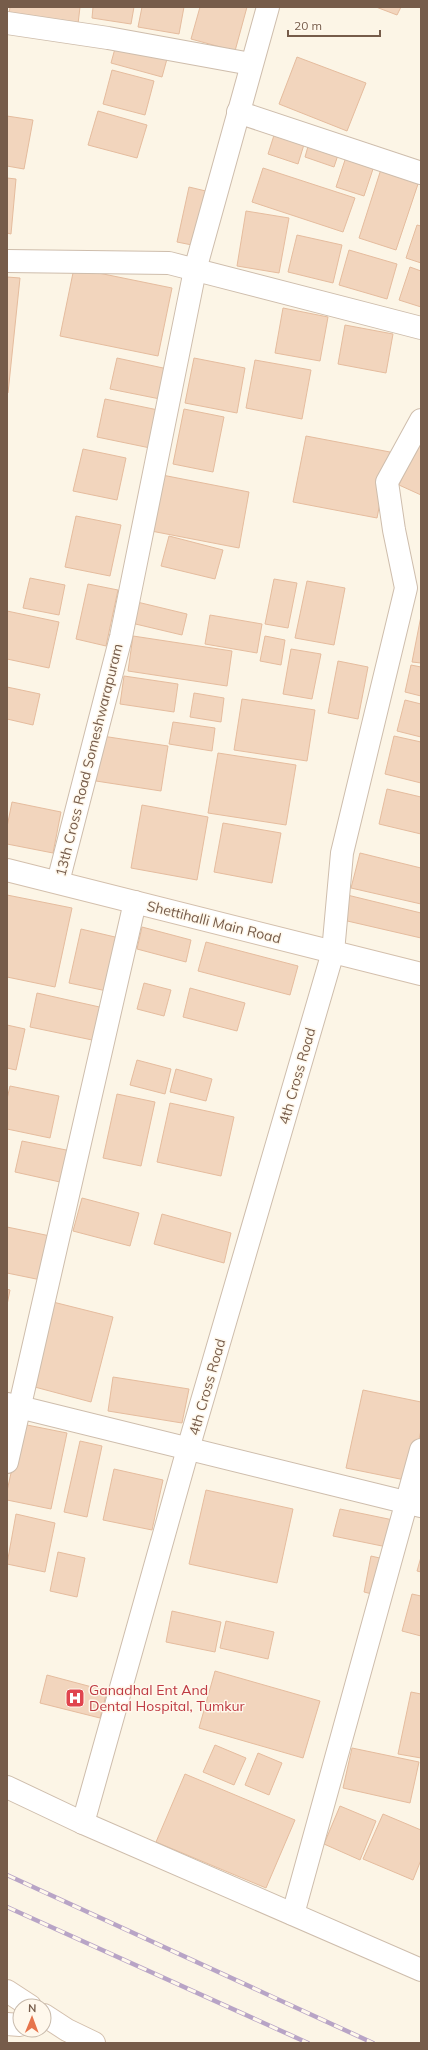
<svg xmlns="http://www.w3.org/2000/svg" width="428" height="2050" font-family="Mulish,sans-serif">
  <style>
    .building { fill: #f2d5bd; stroke: #e5bc9e }
    .lines { fill: none; stroke-linecap: round; stroke-linejoin: round }
    .street-casing { stroke: #cebdac; stroke-width: 24 }
    .secondary-casing { stroke: #d3bfac; stroke-width: 24 }
    .street { stroke: #fff; stroke-width: 22 }
    .secondary { stroke: #fff; stroke-width: 22 }
    .rail-casing { stroke: #b8a4c6; stroke-width: 4.5 }
    .rail { stroke: #fff8ec; stroke-width: 3; stroke-dasharray: 9; stroke-linecap: butt }
    .labels { text-anchor: middle; dominant-baseline: central; stroke-width: 3; stroke-linejoin: round; paint-order: stroke }
    .street-label { font-size: 14px; fill: #765c4a; stroke: #fff8ec }
    .health-label { font-size: 14px; fill: #be3a42; stroke: #fff8ec; text-anchor: start }
  </style>
  <rect width="100%" height="100%" fill="#fcf5e6"/>
  <g class="building">
    <polygon points="10,7 80,7 78,24 9,14"/>
    <polygon points="93,7 134,7 131,24 92,18"/>
    <polygon points="142,7 184,7 179,34 138,27"/>
    <polygon points="200,7 247,7 235,51 191,39"/>
    <polygon points="376,7 401,7 397,15"/>
    <polygon points="119,34 170,48 162,77 111,63"/>
    <polygon points="297,57 366,83 347,131 279,104"/>
    <polygon points="112,70 154,81 145,115 103,104"/>
    <polygon points="98,111 147,125 137,158 88,145"/>
    <polygon points="7,116 33,120 24,169 7,166"/>
    <polygon points="276,129 306,138 298,164 268,154"/>
    <polygon points="311,136 341,146 334,167 305,157"/>
    <polygon points="348,151 376,160 364,196 336,187"/>
    <polygon points="382,166 420,178 396,250 359,238"/>
    <polygon points="263,168 355,198 343,232 252,202"/>
    <polygon points="7,178 16,179 11,234 7,233"/>
    <polygon points="189,187 214,193 202,247 177,242"/>
    <polygon points="246,211 289,218 279,273 237,266"/>
    <polygon points="417,225 421,226 421,263 406,258"/>
    <polygon points="297,235 342,245 333,283 288,272"/>
    <polygon points="349,250 397,264 387,299 339,285"/>
    <polygon points="410,267 421,271 421,307 399,300"/>
    <polygon points="74,268 172,288 158,356 60,336"/>
    <polygon points="7,277 20,278 8,393 7,393"/>
    <polygon points="283,308 328,317 320,361 275,353"/>
    <polygon points="345,325 393,334 386,373 338,364"/>
    <polygon points="117,358 177,371 170,401 110,389"/>
    <polygon points="194,358 245,368 237,413 185,403"/>
    <polygon points="255,360 311,370 302,419 246,408"/>
    <polygon points="105,399 163,411 155,449 97,437"/>
    <polygon points="184,409 224,417 213,472 173,464"/>
    <polygon points="306,436 390,452 377,518 293,502"/>
    <polygon points="421,436 421,495 399,485"/>
    <polygon points="83,449 126,458 117,500 73,491"/>
    <polygon points="157,474 249,492 239,548 146,530"/>
    <polygon points="76,516 121,525 110,576 65,567"/>
    <polygon points="169,536 223,550 215,579 161,566"/>
    <polygon points="30,578 65,585 59,615 23,608"/>
    <polygon points="274,579 297,583 288,628 265,624"/>
    <polygon points="307,581 345,588 334,645 295,638"/>
    <polygon points="88,584 118,590 106,646 76,639"/>
    <polygon points="133,601 187,614 182,635 127,622"/>
    <polygon points="7,611 59,622 49,668 7,659"/>
    <polygon points="210,615 262,624 257,653 205,644"/>
    <polygon points="421,616 421,663 412,662"/>
    <polygon points="133,636 232,651 227,686 128,671"/>
    <polygon points="265,636 285,640 281,665 260,661"/>
    <polygon points="291,649 321,654 312,699 283,694"/>
    <polygon points="338,661 368,667 358,719 328,713"/>
    <polygon points="411,665 421,667 421,696 405,692"/>
    <polygon points="124,676 178,684 174,712 120,704"/>
    <polygon points="7,687 40,694 33,725 7,719"/>
    <polygon points="194,693 224,698 221,722 190,717"/>
    <polygon points="242,699 315,710 307,761 234,750"/>
    <polygon points="405,700 421,704 421,737 397,731"/>
    <polygon points="173,722 215,728 212,751 169,744"/>
    <polygon points="102,736 168,746 161,791 96,781"/>
    <polygon points="394,736 421,742 421,783 385,774"/>
    <polygon points="218,753 296,765 286,825 208,813"/>
    <polygon points="387,789 421,797 421,834 379,824"/>
    <polygon points="12,802 61,812 53,853 7,844 7,827"/>
    <polygon points="142,805 208,817 197,880 131,868"/>
    <polygon points="223,823 281,833 272,883 214,872"/>
    <polygon points="360,853 421,868 421,904 351,888"/>
    <polygon points="335,892 421,913 421,938 330,917"/>
    <polygon points="7,895 72,908 55,987 7,977"/>
    <polygon points="142,927 191,940 186,962 137,949"/>
    <polygon points="81,929 132,941 121,994 69,983"/>
    <polygon points="206,942 298,966 290,995 198,971"/>
    <polygon points="144,983 171,990 164,1016 137,1009"/>
    <polygon points="190,988 245,1003 237,1031 183,1017"/>
    <polygon points="37,993 104,1008 97,1041 30,1027"/>
    <polygon points="7,1025 25,1029 16,1070 7,1068"/>
    <polygon points="137,1060 171,1069 165,1094 130,1085"/>
    <polygon points="176,1069 212,1079 206,1101 170,1092"/>
    <polygon points="10,1086 59,1096 50,1138 7,1129 7,1099"/>
    <polygon points="117,1094 155,1102 141,1166 103,1158"/>
    <polygon points="170,1103 234,1117 221,1176 157,1162"/>
    <polygon points="22,1141 76,1152 69,1184 15,1172"/>
    <polygon points="82,1198 139,1213 130,1246 73,1231"/>
    <polygon points="162,1214 231,1233 224,1263 154,1244"/>
    <polygon points="7,1227 55,1237 46,1281 7,1273"/>
    <polygon points="7,1289 10,1290 7,1305"/>
    <polygon points="53,1302 113,1317 91,1402 31,1386"/>
    <polygon points="113,1377 189,1389 182,1423 108,1411"/>
    <polygon points="363,1390 421,1402 421,1430 410,1481 346,1468"/>
    <polygon points="22,1424 67,1433 51,1509 7,1500 7,1491"/>
    <polygon points="80,1441 102,1446 87,1517 64,1512"/>
    <polygon points="114,1469 163,1480 152,1530 103,1520"/>
    <polygon points="206,1490 293,1509 277,1583 189,1564"/>
    <polygon points="340,1509 398,1521 392,1548 333,1536"/>
    <polygon points="16,1514 55,1523 45,1572 7,1564"/>
    <polygon points="58,1552 85,1558 77,1597 50,1591"/>
    <polygon points="371,1556 384,1559 376,1595 364,1592"/>
    <polygon points="421,1557 421,1572 417,1571"/>
    <polygon points="412,1594 421,1596 421,1636 402,1631"/>
    <polygon points="172,1611 221,1622 215,1652 166,1642"/>
    <polygon points="226,1621 274,1632 268,1659 220,1648"/>
    <polygon points="215,1671 320,1701 303,1758 199,1728"/>
    <polygon points="47,1675 107,1691 100,1718 40,1703"/>
    <polygon points="411,1692 421,1694 421,1758 398,1754"/>
    <polygon points="215,1745 246,1758 234,1785 203,1772"/>
    <polygon points="352,1748 419,1762 410,1803 343,1788"/>
    <polygon points="258,1753 282,1763 269,1795 245,1785"/>
    <polygon points="185,1774 295,1820 266,1888 156,1842"/>
    <polygon points="340,1806 376,1821 360,1860 324,1844"/>
    <polygon points="383,1814 421,1830 421,1860 413,1880 363,1859"/>
  </g>
  <g class="lines">
    <defs>
      <g id="street">
        <polyline points="7,23 108,38 251,64"/>
        <polyline points="238,112 421,173"/>
        <polyline points="7,261 169,263 421,328"/>
        <polyline points="58,882 121,637 195,270 268,7"/>
        <polyline points="7,1404 421,1506"/>
        <polyline points="7,1462 135,902"/>
        <polyline points="7,1787 83,1823 421,1970"/>
        <polyline points="83,1823 188,1449 333,952 342,853 406,588 394,530 387,482 421,420"/>
        <polyline points="293,1914 421,1450"/>
      </g>
      <g id="secondary">
        <polyline points="7,870 421,974"/>
        <polyline points="7,1991 30,2006"/>
        <polyline points="44,2015 67,2030 94,2043"/>
        <polyline points="7,2024 20,2025"/>
      </g>
    </defs>
    <use href="#street" class="street-casing"/>
    <use href="#secondary" class="secondary-casing"/>
    <use href="#street" class="street"/>
    <use href="#secondary" class="secondary"/>
    <defs>
      <g id="rail">
        <polyline points="7,1875 373,2043"/>
        <polyline points="7,1907 308,2043"/>
      </g>
    </defs>
    <use href="#rail" class="rail-casing"/>
    <use href="#rail" class="rail"/>
  </g>
  <defs>
    <symbol id="hospital-square" viewBox="-11 -11 22 22"><rect x="-9" y="-9" width="18" height="18" rx="4" fill="#e0444e" stroke="#fff8ec"/><path d="M-5-5h3v3.5h4V-5h3V5h-3V1.5h-4V5h-3Z" fill="#fff"/></symbol>
  </defs>
  <g fill-rule="evenodd">
    <use href="#hospital-square" x="64" y="1687" width="22" height="22"/>
  </g>
  <g class="labels">
    <g class="street-label">
      <text transform="translate(89 760) rotate(-76)">13th Cross Road Someshwarapuram</text>
      <text transform="translate(214 922) rotate(14)">Shettihalli Main Road</text>
      <text transform="translate(297 1076) rotate(-74)">4th Cross Road</text>
      <text transform="translate(207 1387) rotate(-74)">4th Cross Road</text>
    </g>
    <g class="health-label">
      <text x="89" y="1690">Ganadhal Ent And<tspan x="89" dy="16">Dental Hospital, Tumkur</tspan></text>
    </g>
  </g>
  <rect width="428" height="2050" fill="none" stroke="#765c4a" stroke-width="16"/>
  <g transform="translate(32 2018) rotate(1)"><circle r="19" fill="#fff8ec" stroke="#c8baab"/>
  <path d="M0-3L7 15L0 10L-7 15Z" fill="#e6744b"/>
  <text y="-6" font-size="11" font-weight="bold" text-anchor="middle" fill="#765c4a">N</text>
  </g>
  <path d="M288 30v6h92v-6" fill="none" stroke="#765c4a" stroke-width="2"/>
  <text x="294" y="30" font-size="12" fill="#765c4a" stroke="#fff8ec" stroke-width="3" paint-order="stroke">20 m</text>
</svg>
